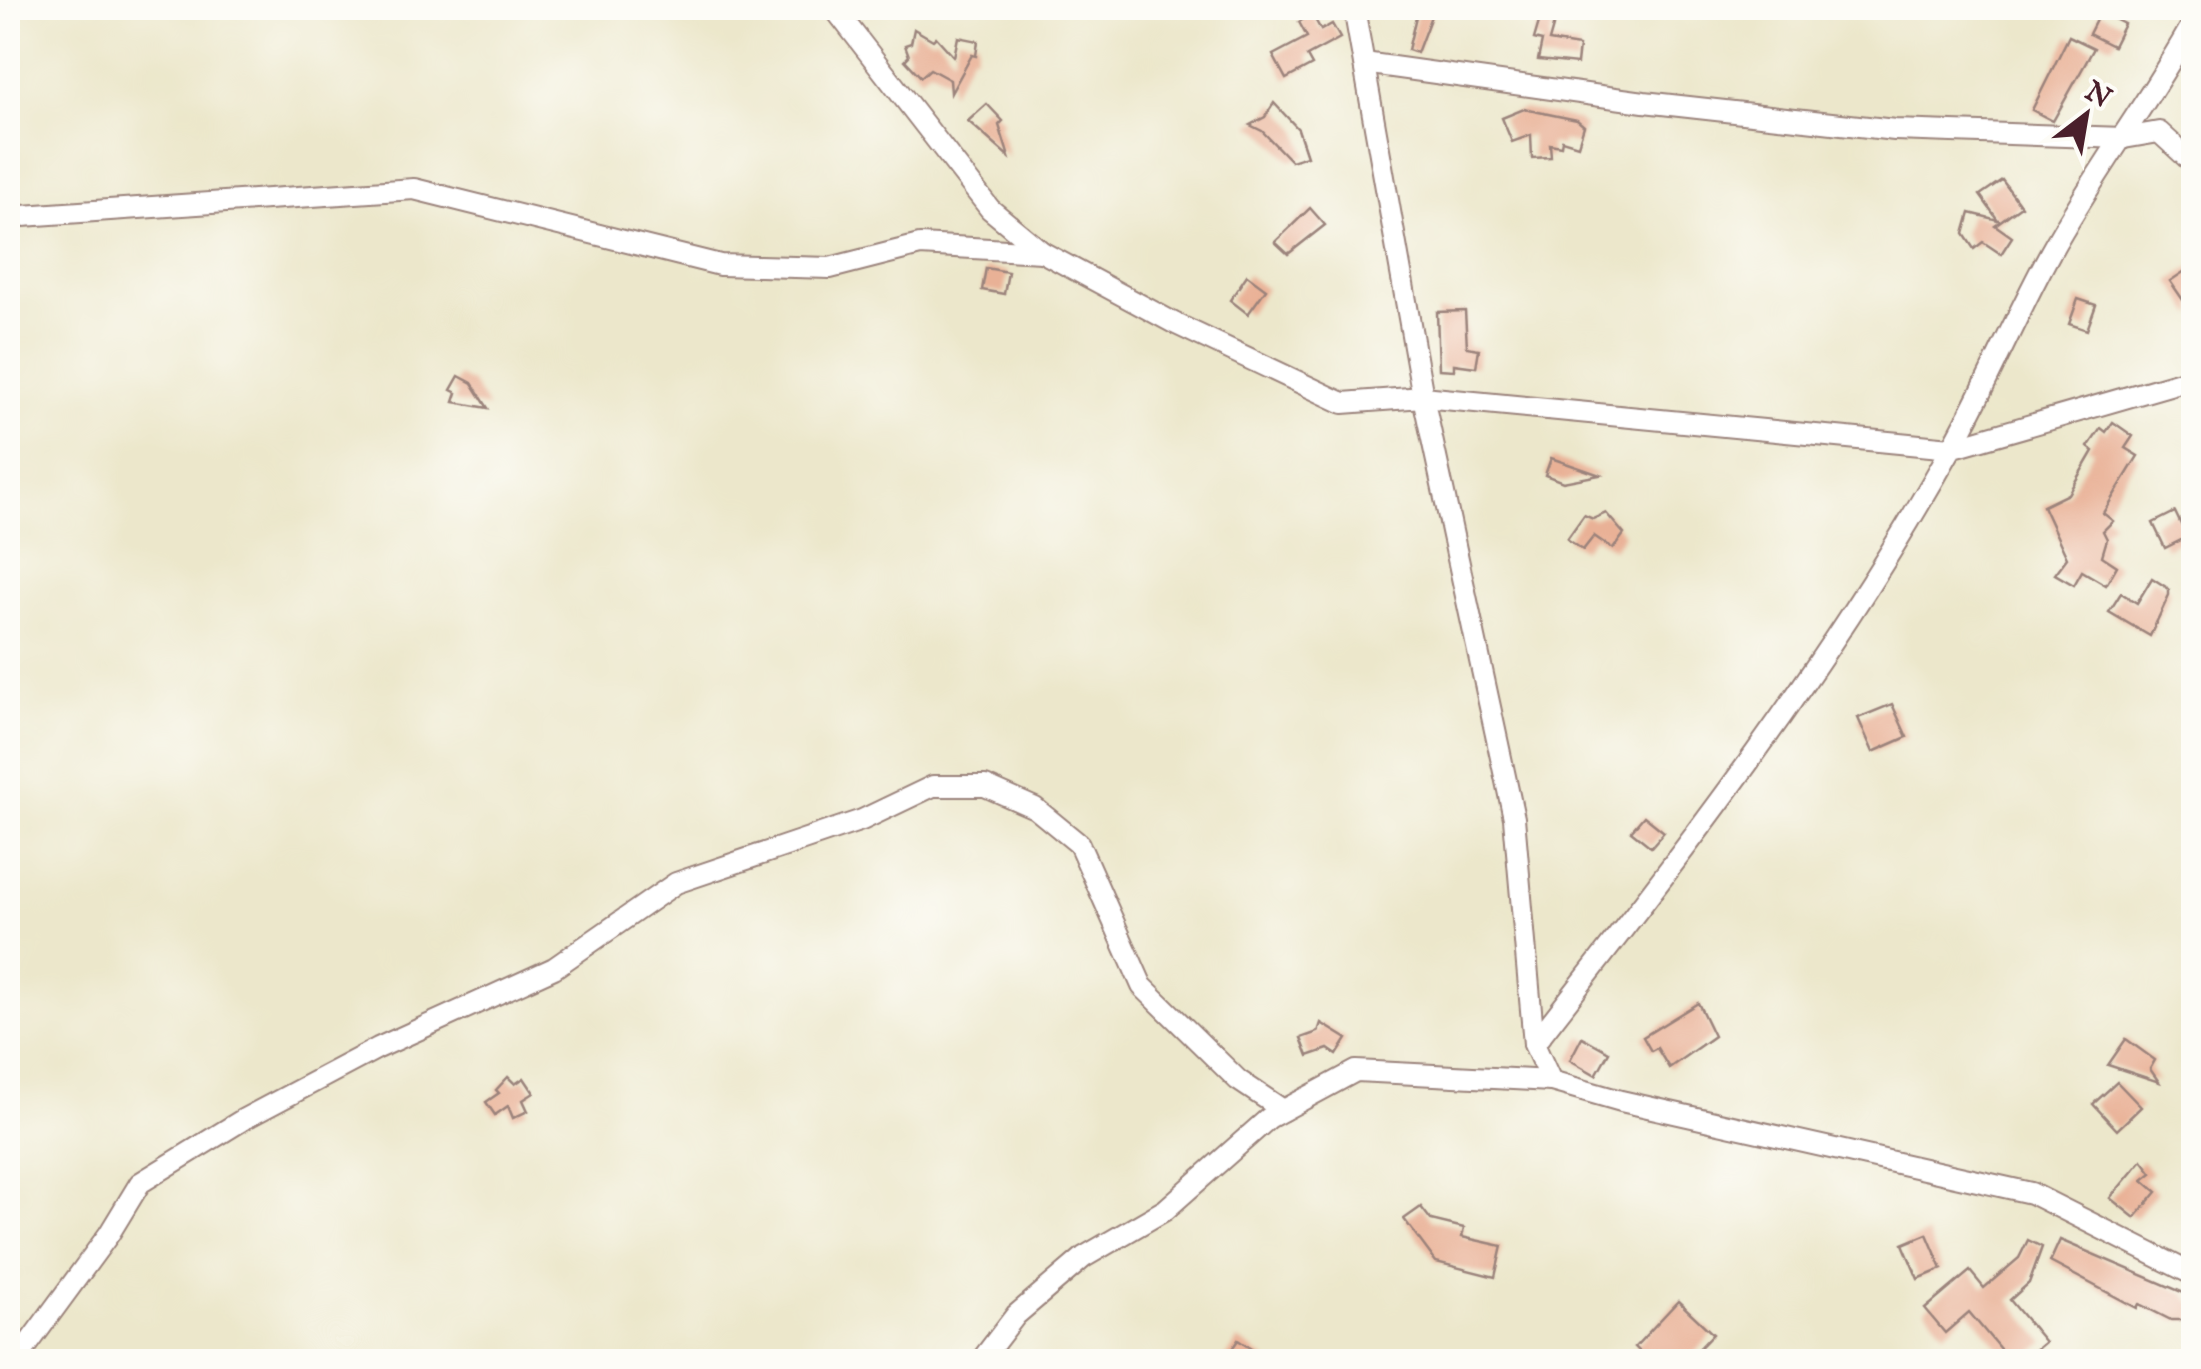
<svg xmlns="http://www.w3.org/2000/svg" width="2201" height="1369" font-family="'IM FELL English',serif">
  <style>
    .building { fill: #e9b196 }
    .lines { fill: none; stroke-linecap: round; stroke-linejoin: round }
    .street-casing { stroke: #9b837b; stroke-width: 24 }
    .street { stroke: #fff; stroke-width: 20 }
  </style>
  <rect width="100%" height="100%" fill="#fdfcf7"/>
  <filter id="ink" filterUnits="userSpaceOnUse"><feTurbulence type="fractalNoise" baseFrequency=".01" numOctaves="2"/><feDisplacementMap in="SourceGraphic" scale="20" xChannelSelector="R" yChannelSelector="G"/><feConvolveMatrix kernelMatrix="1 2 1 2 8 2 1 2 1" color-interpolation-filters="sRGB"/></filter>
  <filter id="wash" filterUnits="userSpaceOnUse"><feTurbulence type="fractalNoise" baseFrequency=".0048" numOctaves="4" result="noise"/><feDisplacementMap in="SourceGraphic" scale="40" xChannelSelector="R" yChannelSelector="G"/><feGaussianBlur stdDeviation="2.25" result="paint"/><feColorMatrix in="noise" values="0 0 0 0 0 0 0 0 0 0 0 0 0 0 0 0 0 1.4 0 .05"/><feComposite in="paint" operator="in"/></filter>
  <g filter="url(#wash)">
    <rect width="100%" height="100%" fill="#ece7cb"/>
    <g id="blocks">
      <g class="building">
        <polygon points="1418,8 1434,8 1417,53 1408,50"/>
        <polygon points="1542,12 1556,16 1549,41 1579,46 1577,64 1538,60 1542,41 1534,39"/>
        <polygon points="2100,12 2124,24 2113,46 2089,34"/>
        <polygon points="1312,14 1321,30 1332,24 1340,38 1307,56 1312,65 1286,79 1273,55 1307,37 1299,22"/>
        <polygon points="914,29 933,40 936,37 954,57 958,37 978,41 976,56 972,55 951,93 950,80 930,69 921,77 905,60 909,56 905,45 911,43"/>
        <polygon points="2069,36 2094,48 2053,121 2032,110"/>
        <polygon points="1274,103 1298,129 1307,156 1291,161 1262,131 1250,125 1265,117"/>
        <polygon points="987,104 1003,121 999,125 1009,157 968,121"/>
        <polygon points="1524,109 1577,120 1584,126 1578,145 1562,140 1561,146 1550,144 1551,157 1532,158 1531,135 1512,142 1502,118"/>
        <polygon points="2002,180 2021,206 1995,225 2012,237 2001,254 1983,242 1974,249 1964,234 1970,213 1998,220 1980,195"/>
        <polygon points="1310,208 1325,225 1288,254 1275,242"/>
        <polygon points="2194,265 2194,316 2170,281"/>
        <polygon points="986,268 1008,272 1004,294 982,290"/>
        <polygon points="1247,275 1266,289 1248,314 1230,300"/>
        <polygon points="2078,299 2096,305 2087,330 2069,324"/>
        <polygon points="1465,311 1467,347 1479,349 1476,367 1454,364 1454,370 1439,369 1437,312"/>
        <polygon points="459,376 472,383 488,408 454,402 457,393 451,390"/>
        <polygon points="2113,422 2133,436 2125,448 2138,456 2103,513 2113,521 2103,531 2107,539 2102,556 2117,566 2106,585 2082,571 2074,585 2055,574 2067,558 2043,506 2068,494 2093,451 2088,447 2101,428 2106,432"/>
        <polygon points="1551,458 1600,475 1563,482 1545,475"/>
        <polygon points="2175,512 2187,537 2165,548 2153,523"/>
        <polygon points="1606,513 1624,534 1613,549 1594,536 1583,550 1567,539 1584,515 1593,519"/>
        <polygon points="2152,578 2169,589 2169,595 2150,636 2109,612 2121,593 2137,603"/>
        <polygon points="1892,704 1907,737 1873,752 1858,718"/>
        <polygon points="1644,816 1664,832 1651,847 1631,831"/>
        <polygon points="1698,1003 1714,1036 1669,1068 1657,1048 1651,1051 1643,1037"/>
        <polygon points="1321,1023 1347,1039 1337,1055 1328,1049 1308,1056 1301,1038 1318,1032"/>
        <polygon points="1582,1037 1609,1052 1596,1075 1570,1060"/>
        <polygon points="2126,1039 2155,1060 2150,1069 2159,1082 2108,1065"/>
        <polygon points="508,1077 515,1084 524,1078 534,1093 523,1100 528,1111 513,1118 508,1106 495,1115 486,1102 499,1093 496,1090"/>
        <polygon points="2117,1082 2141,1107 2117,1130 2093,1104"/>
        <polygon points="2142,1160 2152,1173 2143,1180 2157,1192 2135,1218 2110,1198"/>
        <polygon points="1421,1207 1431,1220 1464,1228 1462,1237 1502,1246 1495,1277 1436,1262 1404,1219"/>
        <polygon points="1927,1234 1942,1269 1918,1279 1903,1244"/>
        <polygon points="2028,1240 2042,1247 2029,1283 2010,1300 2045,1342 2021,1362 2011,1362 1969,1312 1945,1333 1925,1309 1970,1271 1984,1288 2019,1258"/>
        <polygon points="2060,1240 2184,1293 2194,1305 2194,1320 2171,1320 2139,1304 2137,1308 2050,1262"/>
        <polygon points="1678,1301 1713,1334 1686,1362 1650,1362 1635,1347"/>
        <polygon points="1238,1340 1270,1362 1223,1362"/>
      </g>
    </g>
  </g>
  <g filter="url(#ink)">
    <use href="#blocks" fill-opacity="0" stroke="#9b837b" stroke-width="2.5"/>
    <g class="lines">
      <defs>
        <g id="street">
          <polyline points="834,8 990,209 1042,252 1174,323 1343,403 1423,397 1951,448 2194,378"/>
          <polyline points="1354,8 1423,397 1514,818 1534,1044 1551,1081 1621,1101 2031,1193 2194,1275"/>
          <polyline points="1364,63 1644,102 1895,130 2124,138 2159,132 2194,164"/>
          <polyline points="8,217 414,189 720,265 830,268 920,245 1042,252"/>
          <path d="M1534,1044C1683,853 1833,661 1951,449C1987,385 2015,317 2050,253C2094,173 2150,101 2194,21"/>
          <polyline points="15,1362 109,1234 140,1183 244,1119 378,1048 554,968 676,883 862,820 933,786 985,786 1035,808 1079,844 1142,986 1238,1080 1283,1110"/>
          <polyline points="980,1362 1016,1315 1084,1257 1165,1210 1269,1118 1356,1071 1551,1081"/>
        </g>
      </defs>
      <use href="#street" class="street-casing"/>
      <use href="#street" class="street"/>
    </g>
  </g>
  <rect width="2201" height="1369" fill="none" stroke="#fdfcf7" stroke-width="40"/>
  <g transform="translate(2086 115) rotate(31)" stroke="#fdfcf7" stroke-width="8" paint-order="stroke">
  <path d="M0-8L18 38L0 25L-18 38Z" fill="#4a1f2b"/>
  <text y="-15" font-size="28" font-weight="bold" text-anchor="middle" fill="#4a1f2b">N</text>
  </g>
</svg>
